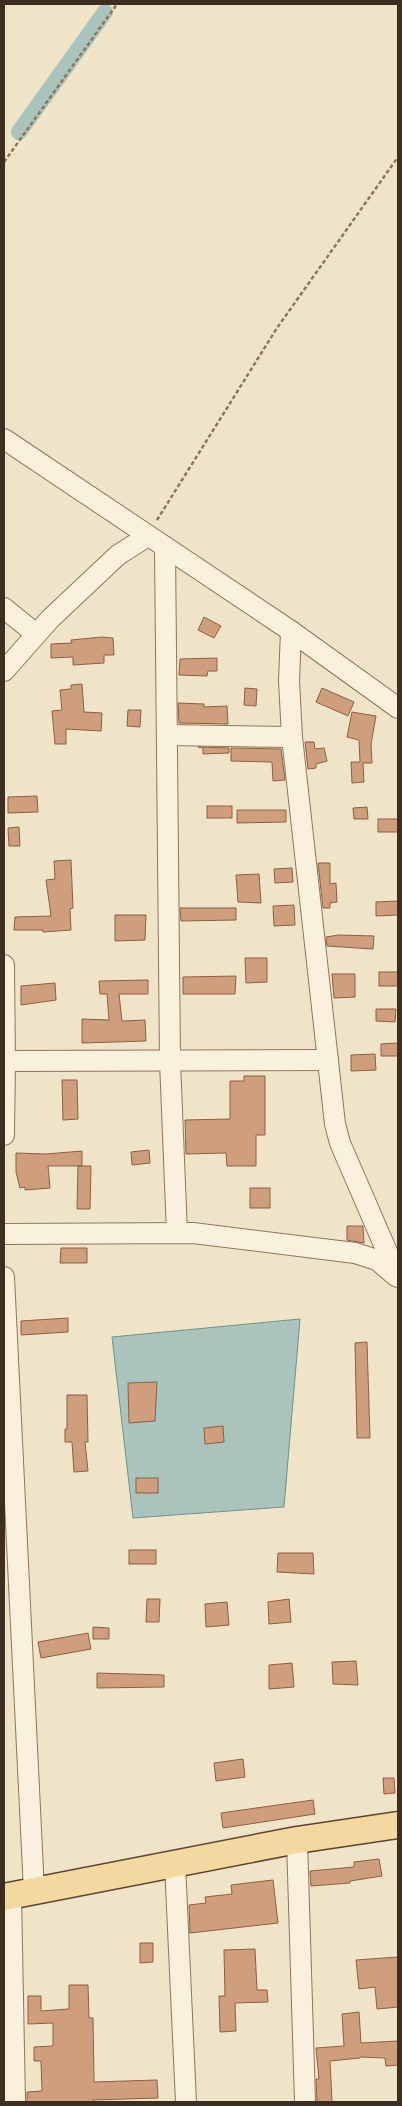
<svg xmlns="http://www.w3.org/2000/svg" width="402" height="2106" font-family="'Times New Roman',serif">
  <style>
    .water { fill: #a9c4bc; stroke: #6f938a }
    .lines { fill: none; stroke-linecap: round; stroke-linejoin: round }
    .canal { stroke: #a9c4bc; stroke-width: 16 }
    .building { fill: #cf9f7d; stroke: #8d5f41 }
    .minor-casing { stroke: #8d765c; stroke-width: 22 }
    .major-casing { stroke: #5b4430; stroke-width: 29 }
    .path { stroke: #8d765c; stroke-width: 2.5; stroke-dasharray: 4 2.5; stroke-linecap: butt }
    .minor { stroke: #faf1dc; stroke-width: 20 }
    .major { stroke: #f3d9a0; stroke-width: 26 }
  </style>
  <rect width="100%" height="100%" fill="#f0e4c8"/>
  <polygon class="water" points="300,1319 284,1507 133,1518 112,1337"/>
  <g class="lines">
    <polyline class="canal" points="19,132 105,12"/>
  </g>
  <g class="building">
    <polygon points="204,617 221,626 214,638 198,630"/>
    <polygon points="102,637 113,638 114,655 104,655 104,663 73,665 73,657 51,658 51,644 72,643 71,640"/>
    <polygon points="217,658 217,671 208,671 207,676 179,675 180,659"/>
    <polygon points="82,684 84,712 102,713 101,731 66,729 66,744 55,744 52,711 62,710 60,690 71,689 71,685"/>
    <polygon points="245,688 257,689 256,706 244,705"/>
    <polygon points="322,688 354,702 348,716 316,702"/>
    <polygon points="178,703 204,704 204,707 227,706 228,724 179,723"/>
    <polygon points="128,710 141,710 140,727 127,726"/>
    <polygon points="352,712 376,716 371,744 372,763 363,763 364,782 352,783 351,762 360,762 359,740 347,737"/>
    <polygon points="305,742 314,742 315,749 324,748 327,761 316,764 316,768 308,769"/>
    <polygon points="198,747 229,748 229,753 203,754 203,748"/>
    <polygon points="231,748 281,749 285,780 273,781 272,762 231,761"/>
    <polygon points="37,796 38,812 8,813 8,797"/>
    <rect x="207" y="806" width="25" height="12"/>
    <polygon points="367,807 368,819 354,819 353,808"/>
    <polygon points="237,810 286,810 286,822 237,823"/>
    <rect x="378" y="819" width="20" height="13"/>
    <polygon points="19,827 20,846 9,846 8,828"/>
    <polygon points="71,860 73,908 70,909 71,930 43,932 43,930 14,930 15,917 51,916 46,880 55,879 54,861"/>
    <polygon points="318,863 330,863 330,884 336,883 337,902 330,903 330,908 323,908"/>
    <polygon points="292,868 293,882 275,883 274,869"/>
    <polygon points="259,874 261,903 238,902 236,875"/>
    <polygon points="398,901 398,915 376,916 376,902"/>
    <polygon points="294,905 295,925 274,926 273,906"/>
    <polygon points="180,908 236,908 236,920 181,921"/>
    <polygon points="115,915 146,915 145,940 115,941"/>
    <polygon points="339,935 374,936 373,949 327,946 326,937"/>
    <polygon points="245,958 267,958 267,982 246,983"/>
    <rect x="379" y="972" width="19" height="14"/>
    <polygon points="332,974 355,974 355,997 334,998"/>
    <polygon points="236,976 235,994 183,994 183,977"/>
    <polygon points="148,980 148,994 119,994 122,1021 145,1020 146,1041 82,1043 82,1019 109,1020 107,994 100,994 99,981"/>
    <polygon points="55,983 56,1000 21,1005 21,986"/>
    <polygon points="376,1009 396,1009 395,1022 376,1021"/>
    <polygon points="398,1043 398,1056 381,1056 381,1044"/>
    <polygon points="375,1054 376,1070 351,1071 351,1055"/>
    <polygon points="244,1076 265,1076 265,1135 256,1135 256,1166 227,1166 226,1153 186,1154 185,1120 230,1119 230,1081 244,1081"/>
    <polygon points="62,1080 77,1080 78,1119 63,1120"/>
    <polygon points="149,1150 150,1163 132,1165 131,1152"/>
    <polygon points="82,1151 82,1166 48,1166 50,1188 25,1190 25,1187 20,1188 16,1172 16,1153 46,1154"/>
    <polygon points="78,1166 91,1166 90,1209 77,1209"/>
    <rect x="250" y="1188" width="20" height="20"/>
    <polygon points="347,1226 363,1226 364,1243 347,1240"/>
    <polygon points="61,1248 87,1248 87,1263 60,1263"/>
    <polygon points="68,1318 68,1332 21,1335 21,1321"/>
    <polygon points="367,1342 370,1438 357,1438 355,1343"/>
    <polygon points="157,1382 155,1421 129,1423 128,1383"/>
    <polygon points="67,1395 87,1395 88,1442 85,1442 88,1471 74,1472 72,1442 65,1442 65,1429 67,1429"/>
    <polygon points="223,1426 224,1442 205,1444 204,1428"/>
    <rect x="136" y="1478" width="22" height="15"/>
    <rect x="129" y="1550" width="27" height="14"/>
    <polygon points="278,1553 313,1553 314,1574 277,1572"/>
    <polygon points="147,1599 160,1599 159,1622 146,1622"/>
    <polygon points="289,1599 291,1622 269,1624 268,1602"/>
    <polygon points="227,1602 229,1625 206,1627 205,1604"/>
    <polygon points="93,1627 109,1628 109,1639 93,1639"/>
    <polygon points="88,1633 91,1649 41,1658 38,1642"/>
    <polygon points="356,1661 358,1685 333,1684 332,1662"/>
    <polygon points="292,1663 294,1687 269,1689 269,1665"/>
    <polygon points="97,1673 164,1675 164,1687 97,1688"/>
    <polygon points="243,1759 245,1777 216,1781 214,1763"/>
    <polygon points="383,1778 394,1778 395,1793 384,1794"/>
    <polygon points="313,1800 315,1814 223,1828 221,1813"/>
    <polygon points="379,1859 382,1876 350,1881 350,1883 311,1886 310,1871 354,1867 354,1862"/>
    <polygon points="273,1880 278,1923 190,1933 189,1905 206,1903 205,1897 232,1894 231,1885"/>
    <polygon points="140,1943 153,1943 153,1962 140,1963"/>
    <polygon points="255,1949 257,1990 267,1990 268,2002 235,2003 236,2031 220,2032 219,1996 225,1996 224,1950"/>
    <polygon points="398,1957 398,2007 377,2009 375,1987 359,1989 356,1960"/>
    <polygon points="69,1985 88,1985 89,2018 93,2018 94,2082 157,2080 158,2098 93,2100 93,2102 27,2102 27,2092 42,2091 41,2061 34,2061 34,2047 53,2046 53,2023 28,2024 28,1996 41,1996 41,2011 69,2009"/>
    <polygon points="359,2012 361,2043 398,2041 398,2065 386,2066 385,2058 360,2057 360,2058 330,2061 332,2102 317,2102 316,2079 319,2079 316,2048 344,2046 342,2014"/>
  </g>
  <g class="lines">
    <defs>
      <g id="minor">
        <polyline points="4,439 291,631 398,708"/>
        <polyline points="165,547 170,1061 177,1233"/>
        <polyline points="4,608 36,634"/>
        <polyline points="291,631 289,681 292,737 335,1124 340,1143 398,1277"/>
        <polyline points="4,671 50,619 118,555 148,536"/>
        <polyline points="167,735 292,737"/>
        <polyline points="4,965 5,1061 4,1135"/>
        <polyline points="4,1061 328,1060"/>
        <polyline points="4,1234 193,1233 355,1253 377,1260 396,1276"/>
        <polyline points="4,1277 34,1891"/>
        <polyline points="297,1840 305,2102"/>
        <polyline points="175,1864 186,2102"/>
        <polyline points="11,1895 15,2102"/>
      </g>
      <polyline id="major" points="4,1897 297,1840 398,1825"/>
    </defs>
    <use href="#minor" class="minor-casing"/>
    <use href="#major" class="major-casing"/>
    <g class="path">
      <polyline points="4,162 117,4"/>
      <polyline points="157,520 277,328 398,157"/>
    </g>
    <use href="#minor" class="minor"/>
    <use href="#major" class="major"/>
  </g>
  <rect width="402" height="2106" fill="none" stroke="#3d2e20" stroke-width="10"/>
</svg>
